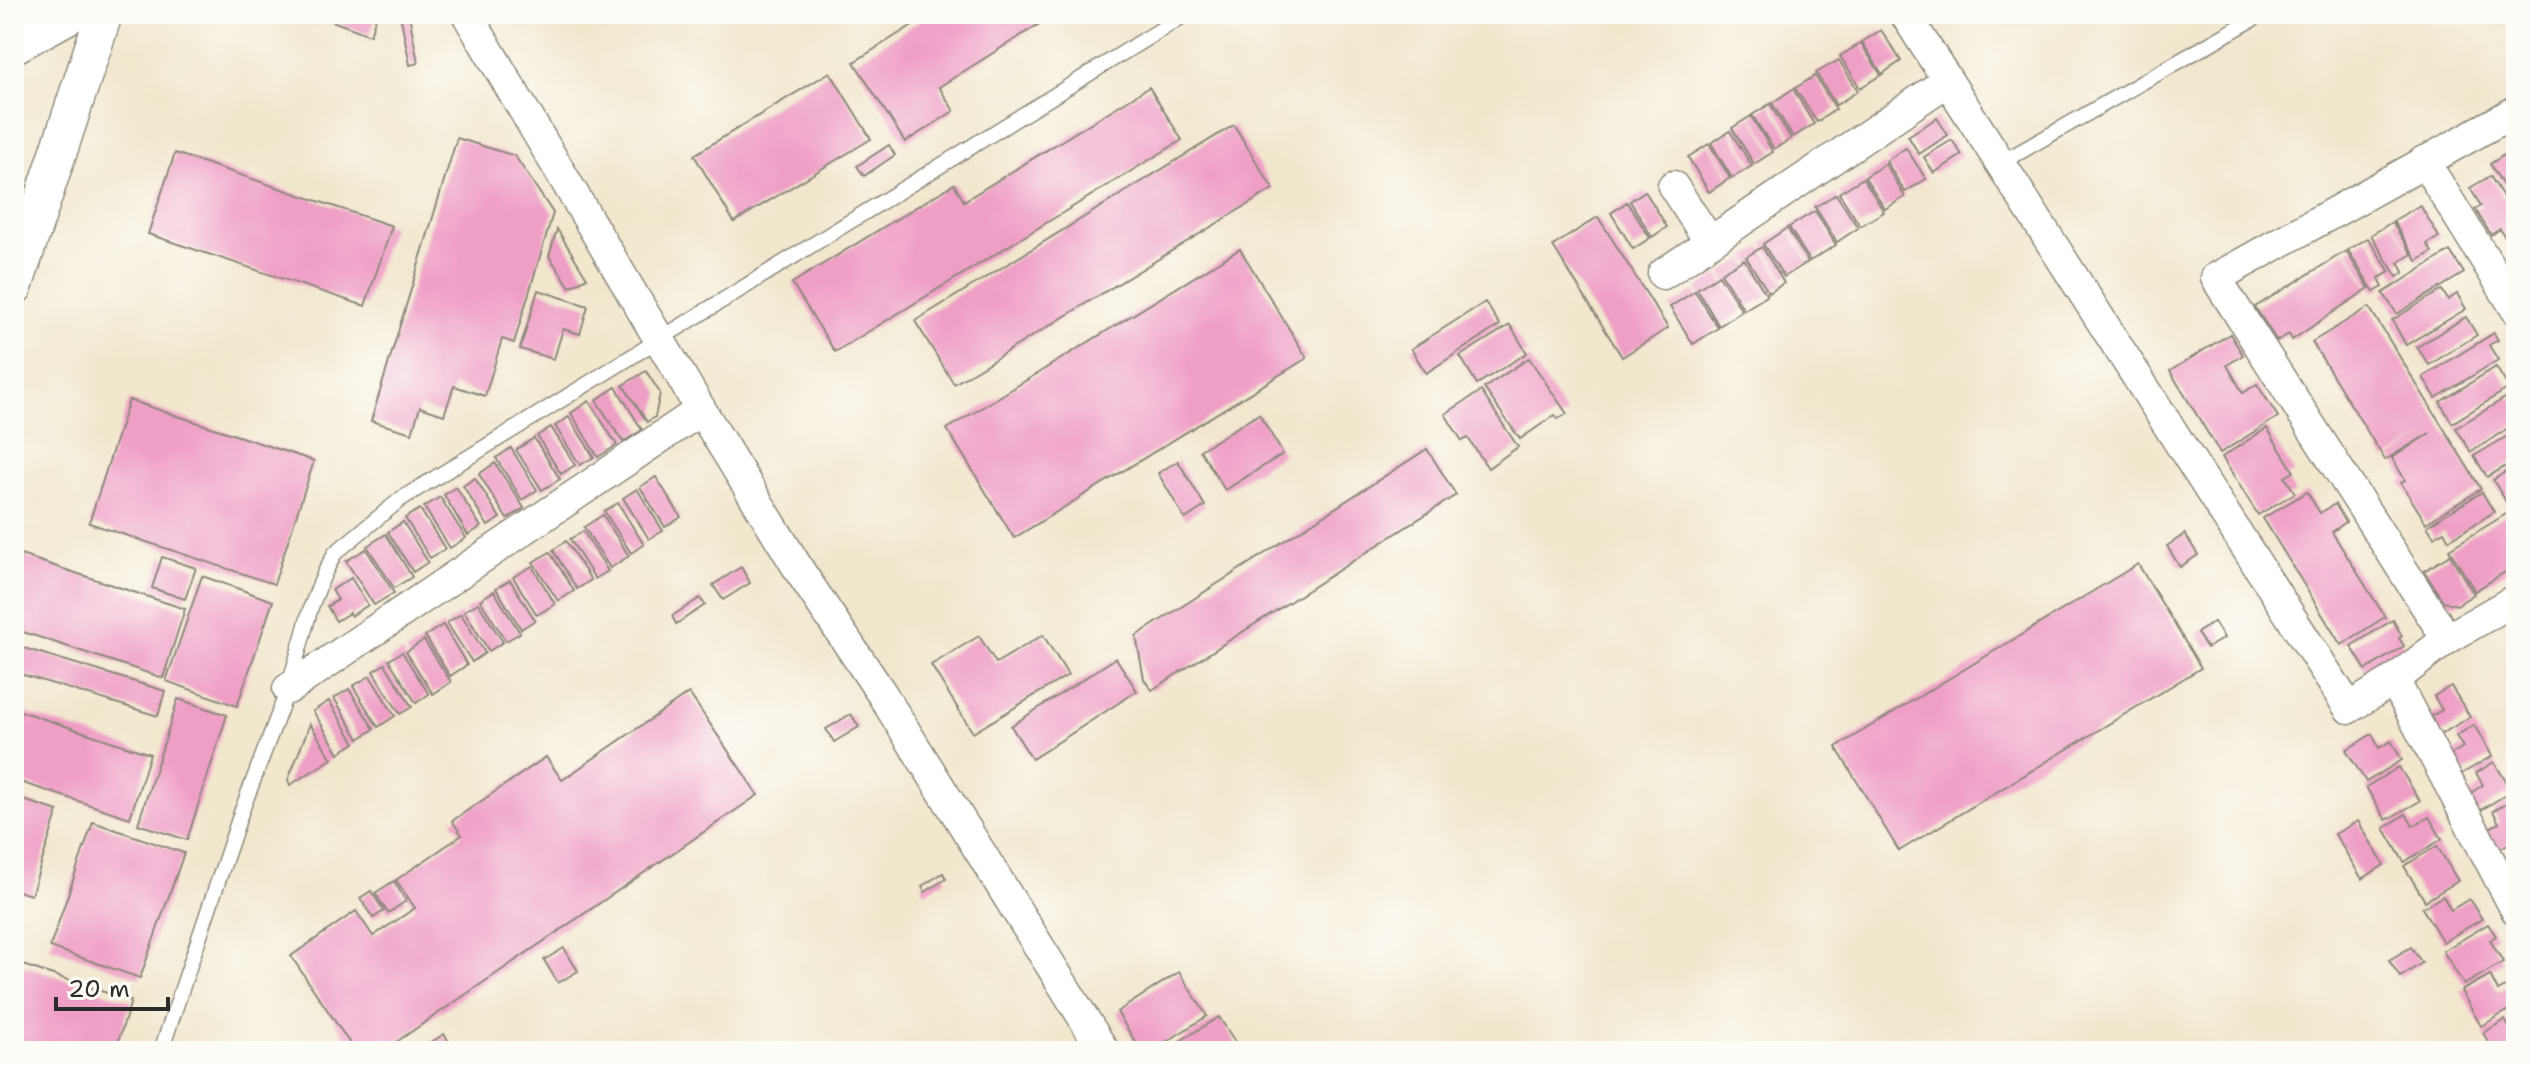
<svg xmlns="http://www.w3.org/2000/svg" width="2530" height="1065" font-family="'Shantell Sans',sans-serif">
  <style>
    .building { fill: #ef9ec6 }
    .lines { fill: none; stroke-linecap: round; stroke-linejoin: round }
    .service-casing { stroke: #8e897c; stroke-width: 17 }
    .minor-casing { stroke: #8e897c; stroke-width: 33 }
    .tertiary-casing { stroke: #8e897c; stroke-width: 39 }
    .service { stroke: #fff; stroke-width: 14 }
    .minor { stroke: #fff; stroke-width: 30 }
    .tertiary { stroke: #fff; stroke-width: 36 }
  </style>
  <rect width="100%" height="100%" fill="#fdfcf7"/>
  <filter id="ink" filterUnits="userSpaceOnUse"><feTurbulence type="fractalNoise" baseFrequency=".0125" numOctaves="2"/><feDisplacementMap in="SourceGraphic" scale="16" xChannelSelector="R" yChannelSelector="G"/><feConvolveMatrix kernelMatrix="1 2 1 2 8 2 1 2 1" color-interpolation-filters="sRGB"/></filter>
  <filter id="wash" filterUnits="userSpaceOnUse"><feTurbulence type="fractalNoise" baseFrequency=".006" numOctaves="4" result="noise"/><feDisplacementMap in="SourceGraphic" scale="32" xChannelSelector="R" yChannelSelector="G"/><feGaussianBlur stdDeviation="1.8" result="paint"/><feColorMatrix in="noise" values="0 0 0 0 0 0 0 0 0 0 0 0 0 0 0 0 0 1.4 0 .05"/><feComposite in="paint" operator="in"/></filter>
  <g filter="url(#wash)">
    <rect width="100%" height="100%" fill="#f1e7cd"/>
    <g id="blocks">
      <g class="building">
        <polygon points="313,14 377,14 370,35"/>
        <polygon points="400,14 409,14 418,63 410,65"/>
        <polygon points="930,14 1055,14 939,87 954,111 905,142 854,62"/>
        <polygon points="1881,30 1901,61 1882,74 1862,42"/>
        <polygon points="1861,43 1881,75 1860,88 1840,56"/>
        <polygon points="1839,60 1858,91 1836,105 1816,73"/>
        <polygon points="830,72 871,139 734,222 694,155"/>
        <polygon points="1815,76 1836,109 1817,122 1795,88"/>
        <polygon points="1149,87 1182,140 835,352 792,283 954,184 964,201"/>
        <polygon points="1793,89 1814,124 1793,137 1772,103"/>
        <polygon points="1770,104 1791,139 1774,149 1752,115"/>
        <polygon points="1751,116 1773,152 1754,164 1732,128"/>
        <polygon points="1937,118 1948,135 1919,154 1908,136"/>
        <polygon points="1234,125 1273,189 954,384 915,321"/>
        <polygon points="1730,131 1752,166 1732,178 1711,143"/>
        <polygon points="457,138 515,156 553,213 514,343 502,339 485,396 454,386 444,415 420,407 412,433 371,421"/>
        <polygon points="1952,140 1962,155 1934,173 1924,157"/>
        <polygon points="1709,144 1730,178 1709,192 1688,157"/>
        <polygon points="889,145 895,155 864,176 857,166"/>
        <polygon points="1906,148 1926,179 1905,192 1886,161"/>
        <polygon points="175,153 392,226 365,306 148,234"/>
        <polygon points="2504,155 2516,174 2516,206 2490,164"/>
        <polygon points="1885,164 1905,197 1885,209 1865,177"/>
        <polygon points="2490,176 2516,217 2516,230 2505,237 2500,229 2491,235 2475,209 2481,206 2470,188"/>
        <polygon points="1863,178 1884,212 1860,226 1839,193"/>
        <polygon points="1645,191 1667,227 1652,237 1630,201"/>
        <polygon points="1836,194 1858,228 1837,242 1815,207"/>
        <polygon points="1627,202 1650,238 1633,249 1611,213"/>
        <polygon points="2420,205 2439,237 2427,244 2432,252 2417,261 2393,221"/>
        <polygon points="1815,211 1836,245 1810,261 1789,227"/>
        <polygon points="1598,217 1668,328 1622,357 1553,246"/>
        <polygon points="2392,222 2412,254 2399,262 2404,272 2397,277 2371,235"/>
        <polygon points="1787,228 1808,262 1784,277 1763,244"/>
        <polygon points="557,229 587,278 570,287 549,256"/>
        <polygon points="2368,238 2390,272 2379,278 2383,287 2374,292 2348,250"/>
        <polygon points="1762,247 1784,283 1769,293 1746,257"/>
        <polygon points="1240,249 1307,358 1014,538 947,429"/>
        <polygon points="2346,251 2369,288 2292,340 2289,334 2277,341 2255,307"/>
        <polygon points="2450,251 2464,273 2397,314 2383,293"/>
        <polygon points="1744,259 1767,296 1744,310 1721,273"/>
        <polygon points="1719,275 1742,311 1719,326 1697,289"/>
        <polygon points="538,290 588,306 580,334 563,329 554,359 520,349"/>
        <polygon points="2442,290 2448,300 2457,294 2466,309 2406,345 2392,320"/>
        <polygon points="1695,291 1718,328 1693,344 1670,307"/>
        <polygon points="1485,302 1500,325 1426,373 1411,349"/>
        <polygon points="2369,307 2481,489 2426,523 2401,483 2405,480 2392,458 2430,433 2385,460 2312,342"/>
        <polygon points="2466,317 2477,335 2429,365 2417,347"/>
        <polygon points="1510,325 1527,353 1477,384 1460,356"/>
        <polygon points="2494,333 2498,340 2489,345 2498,360 2436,398 2423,377"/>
        <polygon points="2230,334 2243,355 2227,365 2243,393 2257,384 2278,417 2220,453 2170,371"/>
        <polygon points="1529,358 1567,414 1558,419 1555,415 1520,439 1484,388"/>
        <polygon points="2496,367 2509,388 2452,423 2440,402"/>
        <polygon points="646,371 660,393 655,417 647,422 623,385"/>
        <polygon points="616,387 642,430 623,442 596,400"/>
        <polygon points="1481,391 1518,447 1488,468 1468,438 1462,441 1445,414"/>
        <polygon points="2510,395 2516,405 2516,424 2471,452 2456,428"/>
        <polygon points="129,400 314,461 274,584 89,523"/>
        <polygon points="589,401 617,445 598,457 571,413"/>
        <polygon points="1259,414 1283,454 1225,490 1200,450"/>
        <polygon points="569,417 594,457 580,465 555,426"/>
        <polygon points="551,427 575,465 561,474 537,436"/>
        <polygon points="2267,428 2294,472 2285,477 2295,493 2258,515 2222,457"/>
        <polygon points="2516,431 2516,460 2487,477 2474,456"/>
        <polygon points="534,438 560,479 542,490 516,450"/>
        <polygon points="511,448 537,490 522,500 496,458"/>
        <polygon points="1427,449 1456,495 1152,690 1144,679 1136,636"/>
        <polygon points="1178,461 1205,506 1185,519 1158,473"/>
        <polygon points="495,463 524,508 507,519 479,474"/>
        <polygon points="2516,465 2516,497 2507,503 2493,480"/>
        <polygon points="656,477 681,517 665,527 640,487"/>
        <polygon points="475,478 500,518 488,526 463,486"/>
        <polygon points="456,487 481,527 468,535 444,495"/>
        <polygon points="637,489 663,531 649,539 623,498"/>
        <polygon points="2307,492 2320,513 2335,504 2346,522 2332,532 2385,617 2341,645 2263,518"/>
        <polygon points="2482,492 2494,512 2449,540 2444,531 2434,537 2427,526"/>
        <polygon points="440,497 466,538 450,548 424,507"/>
        <polygon points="618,503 644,545 631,553 604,511"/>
        <polygon points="2516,508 2516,565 2475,591 2449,549"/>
        <polygon points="420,509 445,549 430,558 405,518"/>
        <polygon points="603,515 629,556 610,568 584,527"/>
        <polygon points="403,522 428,562 413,572 388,532"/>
        <polygon points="583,531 608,571 595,579 570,539"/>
        <polygon points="386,534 412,577 394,588 367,546"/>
        <polygon points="2185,534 2198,555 2180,567 2167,546"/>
        <polygon points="566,541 591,580 577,589 553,550"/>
        <polygon points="366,549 394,593 374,605 346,561"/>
        <polygon points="550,552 574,591 558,601 533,562"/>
        <polygon points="21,555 185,609 163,678 14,629 14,577"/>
        <polygon points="2450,555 2474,594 2457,605 2443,601 2424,571"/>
        <polygon points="162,557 196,568 185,599 152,588"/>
        <polygon points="2138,564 2201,668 1899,851 1836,747"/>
        <polygon points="532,566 555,604 537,615 513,577"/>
        <polygon points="741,567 750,583 723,600 713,585"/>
        <polygon points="202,576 273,601 237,706 166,681"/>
        <polygon points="351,578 368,605 351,616 349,613 336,621 327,606 338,600 332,590"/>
        <polygon points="510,580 535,620 521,629 496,588"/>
        <polygon points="494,591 520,633 506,641 480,600"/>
        <polygon points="700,598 705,605 676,624 672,616"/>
        <polygon points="478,603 503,642 489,651 464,611"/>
        <polygon points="461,614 485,653 472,662 447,623"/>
        <polygon points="2393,620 2402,636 2399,638 2404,646 2366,670 2351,646"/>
        <polygon points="2214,622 2224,638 2207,648 2197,633"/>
        <polygon points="443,625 467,665 450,676 425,636"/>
        <polygon points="1043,635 1068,675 973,733 931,665 979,636 996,663"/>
        <polygon points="424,640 451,682 433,694 406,652"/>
        <polygon points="14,645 165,691 158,716 14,672"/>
        <polygon points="402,652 429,694 416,703 389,660"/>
        <polygon points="1116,658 1137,691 1032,759 1011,726"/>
        <polygon points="385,664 412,707 400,714 373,671"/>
        <polygon points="370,676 395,716 378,727 353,686"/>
        <polygon points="2451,686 2470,717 2436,737 2426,719 2442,710 2434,696"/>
        <polygon points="349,689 374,729 359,739 334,698"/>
        <polygon points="689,693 758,795 383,1051 355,1051 291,956 356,911 373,936 415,908 396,880 462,835 452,821 546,757 562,780"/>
        <polygon points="178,699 227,715 187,840 138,824"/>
        <polygon points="329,701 355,743 339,753 313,711"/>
        <polygon points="14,709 150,754 130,818 14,780"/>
        <polygon points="851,714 859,727 834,742 826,729"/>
        <polygon points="310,724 332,759 290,785 288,780"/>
        <polygon points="2474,725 2492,756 2458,776 2447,757 2463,747 2456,736"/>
        <polygon points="2372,734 2379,748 2391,741 2402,760 2366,782 2346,750"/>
        <polygon points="2494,762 2512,791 2476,813 2466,796 2483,785 2476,773"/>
        <polygon points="2399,767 2420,801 2386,820 2366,787"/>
        <polygon points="14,797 58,811 31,895 14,890"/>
        <polygon points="2512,800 2516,806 2516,839 2496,851 2484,831 2499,823 2493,811"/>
        <polygon points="2406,814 2413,826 2429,817 2442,839 2404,862 2384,828"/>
        <polygon points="2358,821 2384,865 2362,879 2335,834"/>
        <polygon points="93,822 184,853 140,978 50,947"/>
        <polygon points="2437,846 2458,881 2425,901 2404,866"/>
        <polygon points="943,873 946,879 925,892 922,886"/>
        <polygon points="394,881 406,901 388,913 375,893"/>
        <polygon points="371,891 384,911 373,918 360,898"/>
        <polygon points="2443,896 2451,910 2469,899 2482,919 2443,942 2422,908"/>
        <polygon points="2488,924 2496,936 2490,940 2503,962 2464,985 2443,951"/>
        <polygon points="2411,947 2422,963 2400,977 2389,960"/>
        <polygon points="564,948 578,971 558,983 544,960"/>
        <polygon points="14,962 131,1001 115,1051 14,1051"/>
        <polygon points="1179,972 1207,1016 1152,1051 1141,1051 1117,1012"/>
        <polygon points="2490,975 2498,991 2516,981 2516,1006 2481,1026 2461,991"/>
        <polygon points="1219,1017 1241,1051 1164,1051"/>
        <polygon points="2505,1020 2511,1030 2516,1026 2516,1051 2494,1051 2483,1033"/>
        <polygon points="444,1034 455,1051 417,1051"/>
      </g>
    </g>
  </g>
  <g filter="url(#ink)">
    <use href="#blocks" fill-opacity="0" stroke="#8e897c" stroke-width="2"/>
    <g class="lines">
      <defs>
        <g id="service">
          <polyline points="1999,164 2262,14"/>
          <polyline points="161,1051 242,810 288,689 311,607 324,574 335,553 401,499 1186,14"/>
        </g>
        <g id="minor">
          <polyline points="467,14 701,410 801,573 882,694 1104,1051"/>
          <polyline points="1905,14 2349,708 2394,680 2447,639 2516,599"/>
          <polyline points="2424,161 2516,309"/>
          <polyline points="1673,186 1710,242"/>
          <polyline points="1663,274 1946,82"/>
          <polyline points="2447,639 2216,278 2516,111"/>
          <polyline points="2394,680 2516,910"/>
          <polyline points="288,689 701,410"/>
        </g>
        <g id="tertiary">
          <polyline points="14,45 71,14"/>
          <polyline points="14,287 104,14"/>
        </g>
      </defs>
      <use href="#service" class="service-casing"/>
      <use href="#minor" class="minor-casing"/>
      <use href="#tertiary" class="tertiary-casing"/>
      <use href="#service" class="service"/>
      <use href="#minor" class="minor"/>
      <use href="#tertiary" class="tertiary"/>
    </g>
  </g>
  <rect width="2530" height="1065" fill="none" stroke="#fdfcf7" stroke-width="48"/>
  <path d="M56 997v12h112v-12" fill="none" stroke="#2b2b2b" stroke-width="4"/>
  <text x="68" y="997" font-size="24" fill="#2b2b2b" stroke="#fdfcf7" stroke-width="6" paint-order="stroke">20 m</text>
</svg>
